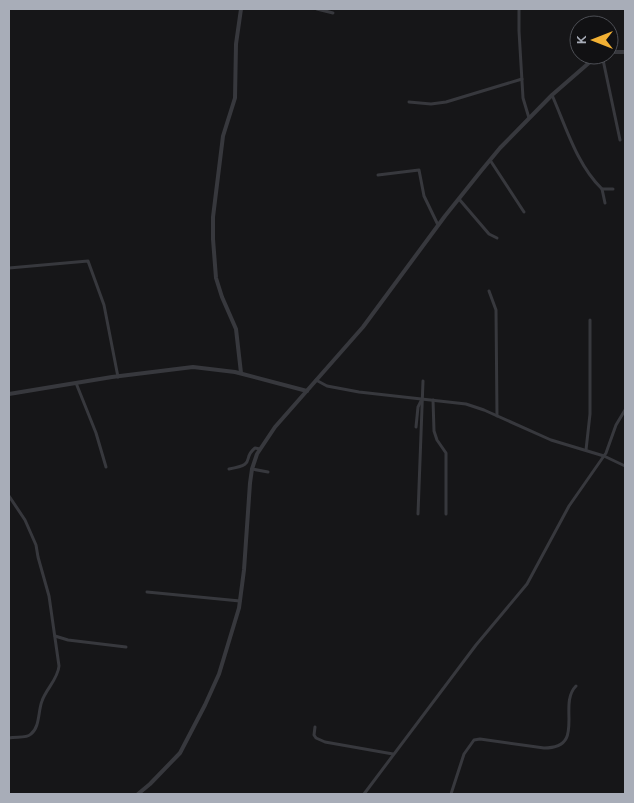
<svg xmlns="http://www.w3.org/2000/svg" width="634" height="803" font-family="Karla,sans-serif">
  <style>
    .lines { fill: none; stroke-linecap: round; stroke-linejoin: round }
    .minor { stroke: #37383d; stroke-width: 3 }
    .tertiary { stroke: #37383d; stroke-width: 4 }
  </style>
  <rect width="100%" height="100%" fill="#161618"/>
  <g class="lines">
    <g class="minor">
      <polyline points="317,9 333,13"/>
      <polyline points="519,9 519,31 523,98 529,118"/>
      <polyline points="602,55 620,140"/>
      <path d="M552,95C566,127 577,165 602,189H613"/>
      <polyline points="409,102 431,104 446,102 522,79"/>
      <polyline points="490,160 524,212"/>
      <polyline points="378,175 419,170 424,196 438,225"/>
      <polyline points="602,189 605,203"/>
      <polyline points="459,199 489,234 497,238"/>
      <polyline points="9,268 88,261 104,305 118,377"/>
      <polyline points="489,291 496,310 497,416"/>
      <polyline points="316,380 327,386 359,392 466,404 484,410 551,440 604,456 625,466"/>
      <polyline points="76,383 96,433 106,467"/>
      <polyline points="433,400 434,431 437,440 446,453 446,514"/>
      <polyline points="416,427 418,407 421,401"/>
      <polyline points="586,450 590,414 590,320"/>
      <path d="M229,469C258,464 241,459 255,448L260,449"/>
      <polyline points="252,469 268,472"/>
      <path d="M9,496L25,520L36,545L38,557L49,596L59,666C58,679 46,689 42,701C38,711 40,727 31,734C26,739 16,736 9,738"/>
      <polyline points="418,514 423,381"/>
      <polyline points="147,592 240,601"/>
      <polyline points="55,636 68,640 126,647"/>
      <polyline points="315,727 314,735 316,738 325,742 393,754"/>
      <polyline points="364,794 476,645 527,584 569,506 606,453 616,425 625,410"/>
      <path d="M451,794L464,754L474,740L480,739L544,748C587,748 557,705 576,686"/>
    </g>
    <g class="tertiary">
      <polyline points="241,9 236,44 235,98 223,136 213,217 213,239 216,278 222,297 236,329 241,373"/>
      <polyline points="609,52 625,52"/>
      <polyline points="9,394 112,377 193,367 235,372 307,391"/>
      <polyline points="138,794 150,784 180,753 205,705 219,674 239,608 244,570 250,483 252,469 257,454 275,427 363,327 445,216 481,171 500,148 552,95 598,55"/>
    </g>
  </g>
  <rect width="634" height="803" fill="none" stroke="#a8adb8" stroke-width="20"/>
  <g transform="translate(594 40) rotate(270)"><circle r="24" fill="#111113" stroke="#4d4f55"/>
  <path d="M0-4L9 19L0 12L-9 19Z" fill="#f2b134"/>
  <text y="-8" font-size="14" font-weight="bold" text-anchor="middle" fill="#a8adb8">K</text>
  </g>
</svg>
